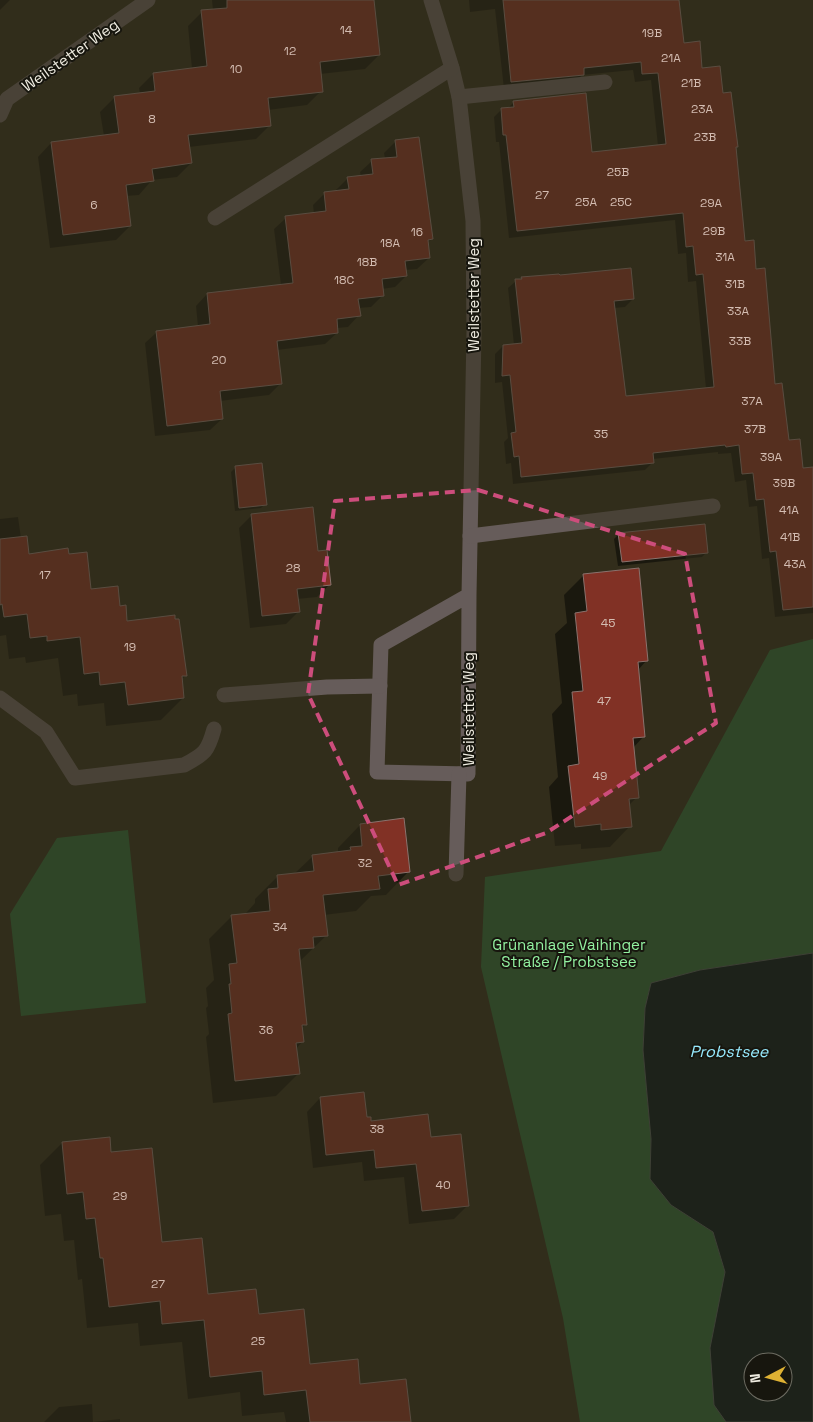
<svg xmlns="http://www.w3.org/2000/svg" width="813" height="1422" font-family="'Space Grotesk',sans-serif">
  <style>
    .green { fill: #2d6337 }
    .water { fill: #061519; stroke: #4c5655; fill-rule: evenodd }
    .shadow { fill: #0007 }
    .building { fill: #813125; stroke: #8a726d }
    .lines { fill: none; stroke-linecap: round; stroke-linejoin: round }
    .minor { stroke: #665c5a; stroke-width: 15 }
    .marked { fill: none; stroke: #cd4d7c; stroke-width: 4; stroke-dasharray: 10 6; stroke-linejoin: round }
    .labels { text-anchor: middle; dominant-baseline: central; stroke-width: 4; stroke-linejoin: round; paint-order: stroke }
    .number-label { font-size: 12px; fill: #d4bdb2 }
    .street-label { font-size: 15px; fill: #efece1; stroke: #17160e }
    .park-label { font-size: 15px; fill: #93f2a1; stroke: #17160e }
    .water-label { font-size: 16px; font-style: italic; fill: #96eafe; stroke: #17160e }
  </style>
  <rect width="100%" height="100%" fill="#322d1b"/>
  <g class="green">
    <polygon points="813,639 813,953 700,970 651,983 645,1008 643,1050 651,1139 650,1179 671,1205 713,1232 725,1272 719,1309 714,1405 726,1422 580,1422 563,1318 481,967 485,877 661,851 770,650"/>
    <polygon points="128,830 146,1003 21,1016 10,914 57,838"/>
  </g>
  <path class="water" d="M813,953V1422H726L714,1405L710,1348L725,1272L713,1232L671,1205L650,1179L651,1139L643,1050L645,1008L651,983L700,970ZM753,1362H783V1392H753Z"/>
  <g class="shadow">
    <polygon points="0,0 10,0 0,10"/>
    <polygon points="212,0 372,0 379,55 365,69 320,74 321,91 307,105 268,110 270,125 256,139 189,147 191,163 177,177 152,180 139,195 126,196 130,226 116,240 50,248 38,157 51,143 104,136 100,112 114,98 140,94 139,88 153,74 192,69 188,26 202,12 213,11"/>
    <polygon points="469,0 677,0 683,44 722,94 737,147 735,148 744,243 755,270 774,386 787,441 802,469 813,468 813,613 775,617 769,558 762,559 757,506 749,507 746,480 735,482 731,453 718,454 718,452 653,459 653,462 645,470 513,484 511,463 506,464 504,442 508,438 502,382 495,383 495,354 503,346 514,345 508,288 516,281 520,280 522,278 633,299 625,307 614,308 625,398 706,389 696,281 688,282 686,253 678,254 675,220 509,238 499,142 496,142 494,117 502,109 507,109 514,102 591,153 658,146 651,80 635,82 633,70 582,75 575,82 504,89 495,9 470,12"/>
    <polygon points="396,141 432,239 427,243 429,258 417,269 405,270 406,276 395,287 382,289 383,295 371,307 358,308 359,315 348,327 337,328 337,333 325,344 277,350 281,383 269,395 220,401 222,419 210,430 155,436 145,343 157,332 198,327 196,306 207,294 281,285 274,229 286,218 314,214 313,205 325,193 337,192 336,190 348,178 361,176 360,172 372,161 385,159 384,153"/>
    <polygon points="235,468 265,504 261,508 235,511 231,472"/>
    <polygon points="252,515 317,553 329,585 317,597 297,599 298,612 286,624 250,628 239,528"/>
    <polygon points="18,517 21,538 28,555 68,555 90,590 119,607 126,622 186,675 181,680 183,698 161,720 106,726 104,703 78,706 77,694 63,696 58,658 26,663 25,657 9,659 6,635 0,636 0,519"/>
    <polygon points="619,534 706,553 702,557 618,566 614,539"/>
    <polygon points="584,575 647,660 638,670 644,736 633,748 637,797 628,806 630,826 610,847 581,849 581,844 555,846 549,787 558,777 552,714 562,703 555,634 567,623 564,595"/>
    <polygon points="360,825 408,872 386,895 371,896 356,911 324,915 327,935 299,962 306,1024 301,1029 302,1042 296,1049 298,1074 276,1096 213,1103 206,1037 209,1034 206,1008 208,1006 206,988 214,980 209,939 232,916 246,915 246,913 255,903 255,899 278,876 294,874 313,856 338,853 338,848"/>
    <polygon points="320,1098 366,1119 370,1122 430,1139 468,1205 454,1219 409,1224 404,1177 364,1181 362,1162 313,1168 307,1112"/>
    <polygon points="108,1138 110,1154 161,1244 207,1296 258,1315 309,1365 359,1385 409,1422 286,1422 284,1412 242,1416 240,1392 188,1399 182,1342 140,1346 138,1323 87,1328 82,1279 78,1280 74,1240 64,1241 61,1214 45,1216 40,1165 62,1143"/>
    <polygon points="92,1404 93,1422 120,1419 120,1422 44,1422 59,1407"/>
  </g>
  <g class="building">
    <polygon points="227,0 374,0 380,55 320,62 323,92 268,98 271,126 188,135 192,163 152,169 154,181 126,185 131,226 63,235 51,142 119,133 114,96 155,91 153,73 207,66 201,10 227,8"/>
    <polygon points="503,0 679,0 684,43 700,41 702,68 720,66 723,93 731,92 738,147 736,147 745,241 754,240 756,269 765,268 775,384 782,383 789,440 800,439 803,468 813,467 813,607 783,610 776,551 770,552 764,499 756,500 753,473 742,474 739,445 726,447 725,445 653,453 654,463 521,477 519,456 514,457 511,433 516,432 510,375 502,376 503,345 522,343 515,279 522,279 521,277 559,274 560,275 631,268 634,299 614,301 626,396 714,387 703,274 696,275 693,246 686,247 683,213 517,231 506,135 503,135 501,108 514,107 513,101 586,93 592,152 666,144 658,73 642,74 641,62 584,68 584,75 511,82"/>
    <polygon points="419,137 433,239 428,240 430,258 405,261 407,276 382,279 384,296 358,299 361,316 337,319 338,333 277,341 282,384 220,391 223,419 167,426 156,331 210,324 207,293 293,283 285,216 326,211 324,192 349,189 347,177 373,174 371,159 397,157 395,140"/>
    <polygon points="262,463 267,505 239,508 235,466"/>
    <polygon points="313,507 318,551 327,550 331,585 297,589 300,612 262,616 251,514"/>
    <polygon points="705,524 708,553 622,562 618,533"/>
    <polygon points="27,536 29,554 68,548 69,554 87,552 91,589 118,586 120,606 126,605 127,621 175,615 175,619 179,619 187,676 182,676 184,698 128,705 125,682 100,685 99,672 84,674 80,637 47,641 47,636 30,638 27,614 4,617 2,604 0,605 0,539"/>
    <polygon points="639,568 648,661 638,662 645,737 633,738 639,798 629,799 632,827 601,830 601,824 575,827 568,766 579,764 572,692 583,691 575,613 587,611 583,574"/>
    <polygon points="404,818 410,872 378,876 380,889 323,895 328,936 313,937 314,948 299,949 307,1025 302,1025 304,1042 296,1043 300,1074 235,1081 228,1014 232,1013 229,984 231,984 229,964 237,963 231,915 270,911 268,889 278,888 277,875 314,871 312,855 351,850 350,847 362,846 360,824"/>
    <polygon points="364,1092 367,1117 371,1117 371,1121 428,1114 431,1137 461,1134 469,1206 422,1211 416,1164 376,1168 374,1150 326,1155 320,1097"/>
    <polygon points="110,1137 111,1152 152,1148 162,1242 202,1238 208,1294 256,1289 259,1314 304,1309 310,1364 358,1359 360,1384 406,1379 411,1422 310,1422 306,1390 264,1395 262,1371 210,1377 204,1320 162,1324 160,1301 109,1307 103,1258 100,1258 95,1218 86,1219 83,1192 67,1194 62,1142"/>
  </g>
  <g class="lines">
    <g class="minor">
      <polyline points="431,0 452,68 459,97 473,221 474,333 469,595 468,774 377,772 381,645 469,595"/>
      <polyline points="459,97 605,82"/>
      <polyline points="0,115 7,99 148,0"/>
      <polyline points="215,218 452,68"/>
      <polyline points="470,536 713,506"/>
      <polyline points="224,695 327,687 380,686"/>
      <path d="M0,698L46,732L75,778L184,765C205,754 208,751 214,729"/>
      <polyline points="456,874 459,774"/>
    </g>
  </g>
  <path d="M0 0H813V1422H0ZM478,490L685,554L716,723L546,833L398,885L308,694L335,501Z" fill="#322d1b" fill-opacity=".55" fill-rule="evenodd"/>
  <path class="marked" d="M478,490L685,554L716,723L546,833L398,885L308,694L335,501Z"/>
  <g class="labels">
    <g class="number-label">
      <text x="346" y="30">14</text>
      <text x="652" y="33">19B</text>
      <text x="290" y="51">12</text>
      <text x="671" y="58">21A</text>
      <text x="236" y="69">10</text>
      <text x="691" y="83">21B</text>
      <text x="702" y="109">23A</text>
      <text x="152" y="119">8</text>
      <text x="705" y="137">23B</text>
      <text x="618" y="172">25B</text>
      <text x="542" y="195">27</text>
      <text x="586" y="202">25A</text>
      <text x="621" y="202">25C</text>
      <text x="711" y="203">29A</text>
      <text x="94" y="205">6</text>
      <text x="714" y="231">29B</text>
      <text x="417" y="232">16</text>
      <text x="390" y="243">18A</text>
      <text x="725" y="257">31A</text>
      <text x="367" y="262">18B</text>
      <text x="344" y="280">18C</text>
      <text x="735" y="284">31B</text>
      <text x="738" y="311">33A</text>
      <text x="740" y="341">33B</text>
      <text x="219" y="360">20</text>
      <text x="752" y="401">37A</text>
      <text x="755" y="429">37B</text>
      <text x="601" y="434">35</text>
      <text x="771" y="457">39A</text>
      <text x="784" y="483">39B</text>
      <text x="789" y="510">41A</text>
      <text x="790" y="537">41B</text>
      <text x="795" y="564">43A</text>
      <text x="293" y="568">28</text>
      <text x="45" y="575">17</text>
      <text x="608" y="623">45</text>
      <text x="130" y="647">19</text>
      <text x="604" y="701">47</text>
      <text x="600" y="776">49</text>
      <text x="365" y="863">32</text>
      <text x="280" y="927">34</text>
      <text x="266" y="1030">36</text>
      <text x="377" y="1129">38</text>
      <text x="443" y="1185">40</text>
      <text x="120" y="1196">29</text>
      <text x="158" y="1284">27</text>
      <text x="258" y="1341">25</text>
    </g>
    <g class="street-label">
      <text transform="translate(70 55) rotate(-35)">Weilstetter Weg</text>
      <text transform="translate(473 295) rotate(-90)">Weilstetter Weg</text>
      <text transform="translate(468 709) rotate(-90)">Weilstetter Weg</text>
    </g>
    <g class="park-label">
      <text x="569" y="944">Grünanlage Vaihinger<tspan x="569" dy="17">Straße / Probstsee</tspan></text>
    </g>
    <g class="water-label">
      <text x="729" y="1051">Probstsee</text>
    </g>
  </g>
  <g transform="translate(768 1377) rotate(264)"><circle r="24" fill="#17160e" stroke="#6d6c62"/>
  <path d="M0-4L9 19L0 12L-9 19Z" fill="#deb133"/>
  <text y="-8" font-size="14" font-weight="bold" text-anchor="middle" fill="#efece1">N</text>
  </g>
</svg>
